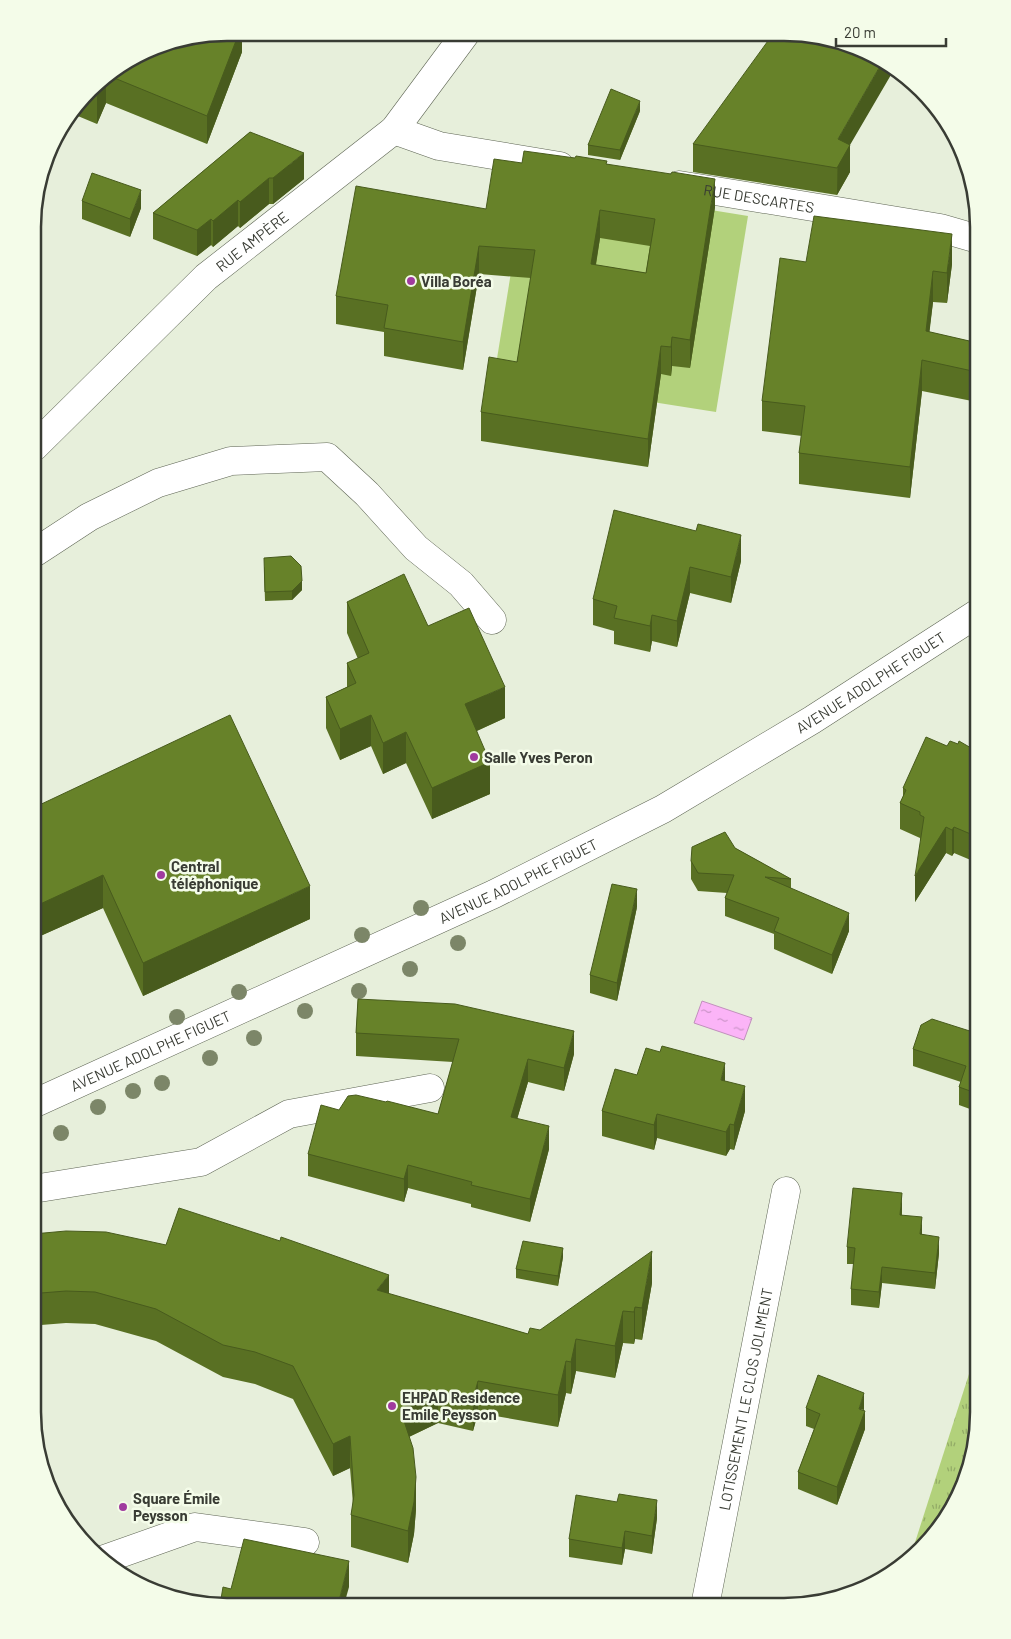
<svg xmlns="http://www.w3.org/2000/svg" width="1011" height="1639" font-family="Barlow,sans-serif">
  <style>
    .park { fill: url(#park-tufts) }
    .pitch { fill: #b2d17b }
    .water { fill: url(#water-ripples); stroke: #c190bc }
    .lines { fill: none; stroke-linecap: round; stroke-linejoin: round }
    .minor-casing { stroke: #5e6554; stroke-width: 29 }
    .major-casing { stroke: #5e6554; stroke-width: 29 }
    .minor { stroke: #fff; stroke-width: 28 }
    .major { stroke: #fff; stroke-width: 28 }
    .tree { fill: #7c8668 }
    .wall { fill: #597023; fill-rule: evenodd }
    .shaded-wall { fill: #485b1d }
    .building { fill: #678229; stroke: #485b1d; fill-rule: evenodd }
    .poi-dot { fill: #a03b9f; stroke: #f4fce9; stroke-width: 2 }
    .labels { text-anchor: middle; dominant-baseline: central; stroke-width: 5; stroke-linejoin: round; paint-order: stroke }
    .street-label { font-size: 15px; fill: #393c34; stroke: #f4fce9 }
    .poi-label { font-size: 15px; font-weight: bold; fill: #393c34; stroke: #f4fce9; text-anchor: start }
    .rim { fill: none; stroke: #393c34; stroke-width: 2.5 }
  </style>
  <defs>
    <pattern id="park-tufts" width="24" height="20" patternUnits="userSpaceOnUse" patternTransform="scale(1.25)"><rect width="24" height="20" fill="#b2d17b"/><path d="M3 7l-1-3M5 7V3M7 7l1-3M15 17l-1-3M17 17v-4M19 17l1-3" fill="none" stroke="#92ab66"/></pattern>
    <pattern id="water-ripples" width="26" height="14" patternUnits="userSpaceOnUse" patternTransform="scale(1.25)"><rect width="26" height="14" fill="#fbb4f7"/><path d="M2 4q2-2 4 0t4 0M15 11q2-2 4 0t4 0" fill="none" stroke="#cc94c9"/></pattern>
  </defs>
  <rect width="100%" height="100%" fill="#e7efdb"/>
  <polygon class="park" points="978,1346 978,1425 968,1475 938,1530 910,1558"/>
  <polygon class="pitch" points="526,180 748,216 716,412 494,377"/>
  <polygon class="water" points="702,1001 752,1018 744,1040 694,1023"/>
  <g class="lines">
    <defs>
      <g id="minor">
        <polyline points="394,130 439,146 560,166"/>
        <path id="s1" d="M679,185L940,228L978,239"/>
        <path id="s2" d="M34,447L206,277L394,130L466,33"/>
        <polyline points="34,553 89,517 158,483 231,461 327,457 367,494 416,548 461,584 492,620"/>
        <polyline points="33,1189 201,1162 289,1114 430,1088"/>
        <polyline points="102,1560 195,1527 305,1542"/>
        <path id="s3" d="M705,1606L786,1191"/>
      </g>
      <g id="major">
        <path id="s4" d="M33,1104L494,894L663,809L812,720L978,613"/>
      </g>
    </defs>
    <use href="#minor" class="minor-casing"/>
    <use href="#major" class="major-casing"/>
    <use href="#minor" class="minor"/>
    <use href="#major" class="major"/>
  </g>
  <g class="tree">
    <circle cx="421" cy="908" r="8"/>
    <circle cx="362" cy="935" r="8"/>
    <circle cx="458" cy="943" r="8"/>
    <circle cx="410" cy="969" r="8"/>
    <circle cx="359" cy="991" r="8"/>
    <circle cx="239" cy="992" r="8"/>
    <circle cx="305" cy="1011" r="8"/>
    <circle cx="177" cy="1017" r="8"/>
    <circle cx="254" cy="1038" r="8"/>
    <circle cx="210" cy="1058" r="8"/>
    <circle cx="162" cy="1083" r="8"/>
    <circle cx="133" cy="1091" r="8"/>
    <circle cx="98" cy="1107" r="8"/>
    <circle cx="61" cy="1133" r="8"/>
  </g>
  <g class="wall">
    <polygon points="242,33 242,52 207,144 106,103 97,124 73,114 99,81 153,47"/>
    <polygon points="640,111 620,160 588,155 588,145"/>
    <polygon points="250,132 304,179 273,204 269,204 240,228 238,226 213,247 211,245 197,256 153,239 153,213"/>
    <polygon points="693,144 850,145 850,172 837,195 693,172"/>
    <path d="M522,163L607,164L715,207L690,368L672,366L671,376L661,374L648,467L481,441V412L517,362L531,278L479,274L463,370L384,356V332L336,324V296L486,209ZM600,238L650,246L646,273L596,265Z"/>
    <polygon points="82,201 141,208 130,237 82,219"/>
    <polygon points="806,262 952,264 947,303 933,302 929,332 978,343 978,405 977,402 922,391 910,498 799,484 799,453 802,436 762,431 762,401"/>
    <polygon points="696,531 741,561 731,603 690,593 677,647 652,641 650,652 614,644 614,631 593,625 593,599"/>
    <polygon points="264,567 302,590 292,600 265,601"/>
    <polygon points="347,602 428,626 505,718 477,731 490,794 432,819 406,763 383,774 371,746 340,760 326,728 326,697 347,687 347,663 358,659 347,633"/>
    <polygon points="947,746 978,752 978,847 973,861 954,853 952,856 946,853 915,902 921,841 920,841 920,838 900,829 900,803 903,797 903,788"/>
    <polygon points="33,808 310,919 143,996 103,908 38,937 33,927"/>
    <polygon points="735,848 791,879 791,888 849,931 832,974 774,949 774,934 725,916 725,898 727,893 698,891 691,879 691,861"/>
    <polygon points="637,907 617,1001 590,993 590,975"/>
    <polygon points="358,999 574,1054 564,1091 528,1082 517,1119 549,1149 530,1222 471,1207 471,1204 408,1188 404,1202 308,1176 308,1154 339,1110 386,1102 438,1114 453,1062 356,1056 356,1033"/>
    <polygon points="976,1043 978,1044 978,1121 970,1118 970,1109 959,1105 959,1087 961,1082 913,1066 913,1049"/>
    <polygon points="637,1075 725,1081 745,1111 734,1150 730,1149 726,1156 657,1138 654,1150 602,1136 602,1111"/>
    <polygon points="902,1209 902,1215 922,1234 939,1253 935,1289 882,1283 879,1308 851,1305 851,1289 854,1264 847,1264 847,1247"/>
    <polygon points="33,1234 389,1294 528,1334 540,1330 652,1283 642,1340 635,1339 634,1344 623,1343 615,1378 576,1371 571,1394 566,1393 558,1427 478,1413 473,1431 438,1423 409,1437 416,1509 414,1534 408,1563 351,1547 351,1515 353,1504 350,1468 333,1476 293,1399 255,1384 223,1377 156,1341 95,1324 66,1323 41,1325 33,1327"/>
    <polygon points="563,1257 558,1286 516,1278 516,1269"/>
    <polygon points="806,1408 864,1410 865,1429 837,1505 798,1489 798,1472 814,1429 806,1426"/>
    <polygon points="657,1518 652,1554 625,1549 622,1565 569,1557 569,1539"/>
  </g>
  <g class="shaded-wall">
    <polygon points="239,33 242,33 242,52 207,144 207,116"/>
    <polygon points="883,61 895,68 850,145 850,172 837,195 838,139"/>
    <polygon points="106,76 106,103 97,124 97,96"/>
    <polygon points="640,101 640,111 620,160 620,150"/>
    <polygon points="304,153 304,179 273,204 273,178"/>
    <polygon points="269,178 269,204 240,228 240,202"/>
    <polygon points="715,179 715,207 690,368 690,340"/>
    <polygon points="141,190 141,208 130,237 130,219"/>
    <polygon points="238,200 238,226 213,247 213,221"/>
    <polygon points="600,210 600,238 591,293 591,264"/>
    <polygon points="211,219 211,245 197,256 197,230"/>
    <polygon points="952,234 952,264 947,303 947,273"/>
    <polygon points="479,246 479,274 463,370 463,342"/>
    <polygon points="933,271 933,302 926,362 926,331"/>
    <polygon points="672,337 672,366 671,376 671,347"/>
    <polygon points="661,346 661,374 648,467 648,439"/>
    <polygon points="922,360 922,391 910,498 910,467"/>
    <polygon points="741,535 741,561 731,603 731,577"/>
    <polygon points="690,567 690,593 677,647 677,621"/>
    <polygon points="302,581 302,590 292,600 292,591"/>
    <polygon points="652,615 652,641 650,652 650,626"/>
    <polygon points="505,687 505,718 465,736 465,704"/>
    <polygon points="371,715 371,746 340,760 340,729"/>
    <polygon points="406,732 406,763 383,774 383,743"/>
    <polygon points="490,762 490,794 432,819 432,788"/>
    <polygon points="978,821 978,847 973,861 973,835"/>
    <polygon points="946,827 946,853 915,902 915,876"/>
    <polygon points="954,827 954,853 952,856 952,830"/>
    <polygon points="103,875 103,908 38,937 38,905"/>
    <polygon points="310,886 310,919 143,996 143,963"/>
    <polygon points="637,889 637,907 617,1001 617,983"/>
    <polygon points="849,913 849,931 832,974 832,955"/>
    <polygon points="574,1031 574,1054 564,1091 564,1068"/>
    <polygon points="528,1059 528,1082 511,1140 511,1117"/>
    <polygon points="725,1063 725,1088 721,1080"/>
    <polygon points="745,1086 745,1111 734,1150 734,1125"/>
    <polygon points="657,1114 657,1138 654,1150 654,1125"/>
    <polygon points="730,1124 730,1149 726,1156 726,1132"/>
    <polygon points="549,1126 549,1149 530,1222 530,1199"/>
    <polygon points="408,1165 408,1188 404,1202 404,1179"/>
    <polygon points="902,1193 902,1209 900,1231 900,1215"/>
    <polygon points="922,1217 922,1234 920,1251 920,1234"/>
    <polygon points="939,1237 939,1253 935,1289 935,1273"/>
    <polygon points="563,1248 563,1257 558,1286 558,1276"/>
    <polygon points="652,1251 652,1283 642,1340 642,1308"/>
    <polygon points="882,1267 882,1283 879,1308 879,1292"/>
    <polygon points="389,1275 389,1307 377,1290"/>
    <polygon points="41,1293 41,1325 33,1327 33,1295"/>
    <polygon points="635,1307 635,1339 634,1344 634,1312"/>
    <polygon points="623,1311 623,1343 615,1378 615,1346"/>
    <polygon points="576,1339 576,1371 571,1394 571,1362"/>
    <polygon points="566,1361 566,1393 558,1427 558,1395"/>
    <polygon points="478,1381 478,1413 473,1431 473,1399"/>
    <polygon points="438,1391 438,1423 400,1441 400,1409"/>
    <polygon points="864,1393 864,1410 859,1409"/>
    <polygon points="865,1411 865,1429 837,1505 837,1487"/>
    <polygon points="350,1436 350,1468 333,1476 333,1444"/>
    <polygon points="416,1477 416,1509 414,1534 408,1563 408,1531"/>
    <polygon points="657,1500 657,1518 652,1554 652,1536"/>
    <polygon points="625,1531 625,1549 622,1565 622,1548"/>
    <polygon points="349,1561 349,1587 344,1605 338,1605"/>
  </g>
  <g class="building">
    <polygon points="227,32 239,33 207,116 107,75 153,47"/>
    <polygon points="773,34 810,34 859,47 883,61 838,139 850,145 837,168 693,144"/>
    <polygon points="105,77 97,96 89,93 99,81"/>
    <polygon points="611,89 640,101 620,150 588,145"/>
    <polygon points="250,132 304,153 273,178 269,178 240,202 238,200 213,221 211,219 197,230 153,213"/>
    <path d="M524,151L575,158L576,156L607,161L606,164L671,174L672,172L715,179L690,340L672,337L671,347L661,346L648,439L481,412L489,357L517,362L535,250L479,246L463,342L384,328L388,305L336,296L356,186L486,209L494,159L522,163ZM600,210L655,219L646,273L591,264Z"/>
    <polygon points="92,173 141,190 130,219 82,201"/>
    <polygon points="814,216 952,234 947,273 933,271 926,331 978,343 978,375 977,372 922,360 910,467 799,453 805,406 762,401 780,258 806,262"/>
    <polygon points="614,510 696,531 698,524 741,535 731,577 690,567 677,621 652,615 650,626 614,618 617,606 593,599"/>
    <polygon points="291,556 301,566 302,581 292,591 265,592 264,558"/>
    <polygon points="404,574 428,626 469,608 505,687 465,704 490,762 432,788 406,732 383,743 371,715 340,729 326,697 356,683 347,663 369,653 347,602"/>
    <polygon points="230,715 310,886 143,963 103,875 38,905 33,894 33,808"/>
    <polygon points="926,737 947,746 950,741 958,744 959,741 978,752 978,821 973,835 954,827 952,830 946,827 915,876 924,817 920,815 920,812 900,803 906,790 903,788"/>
    <polygon points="725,832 735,848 791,879 765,877 849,913 832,955 774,931 779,918 725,898 734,875 698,873 691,861 692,847"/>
    <polygon points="612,884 637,889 617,983 590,975"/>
    <polygon points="358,999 455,1004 574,1031 564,1068 528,1059 511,1117 549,1126 530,1199 471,1185 472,1182 408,1165 404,1179 308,1154 321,1105 339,1110 348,1096 356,1095 386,1102 387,1101 438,1114 459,1039 356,1033"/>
    <polygon points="932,1019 976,1033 974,1042 978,1044 978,1104 970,1101 973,1092 959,1087 966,1066 913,1049 921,1025"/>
    <polygon points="662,1046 725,1063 721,1080 745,1086 734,1125 730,1124 726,1132 657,1114 654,1125 602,1111 615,1069 637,1075 646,1048 660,1052"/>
    <polygon points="853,1188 902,1193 900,1215 922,1217 920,1234 939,1237 935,1273 882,1267 879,1292 851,1289 855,1248 847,1247"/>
    <polygon points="179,1208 280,1241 281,1237 389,1275 377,1290 528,1334 530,1328 540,1330 652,1251 642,1308 635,1307 634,1312 623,1311 615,1346 576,1339 571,1362 566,1361 558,1395 478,1381 473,1399 438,1391 400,1409 413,1448 416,1477 414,1502 408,1531 351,1515 354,1495 350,1436 333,1444 293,1366 255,1352 223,1345 156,1309 95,1292 66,1291 41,1293 33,1295 33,1234 66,1231 106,1232 166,1245"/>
    <polygon points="523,1241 563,1248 558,1276 516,1269"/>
    <polygon points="818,1375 864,1393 859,1409 865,1411 837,1487 798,1472 820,1414 806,1408"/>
    <polygon points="619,1494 657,1500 652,1536 625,1531 622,1548 569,1539 576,1495 617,1502"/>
    <polygon points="244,1539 349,1561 338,1605 220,1605 223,1587 231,1589"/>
  </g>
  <g class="poi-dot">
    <circle cx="411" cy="281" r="5"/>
    <circle cx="474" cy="757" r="5"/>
    <circle cx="161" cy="875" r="5"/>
    <circle cx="392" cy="1406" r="5"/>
    <circle cx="123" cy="1507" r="5"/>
  </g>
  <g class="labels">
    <g class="street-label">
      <text stroke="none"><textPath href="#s1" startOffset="81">RUE DESCARTES</textPath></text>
      <text stroke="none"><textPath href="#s2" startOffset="300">RUE AMPÈRE</textPath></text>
      <text stroke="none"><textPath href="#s4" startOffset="939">AVENUE ADOLPHE FIGUET</textPath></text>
      <text stroke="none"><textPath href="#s4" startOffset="534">AVENUE ADOLPHE FIGUET</textPath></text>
      <text stroke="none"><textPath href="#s4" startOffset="129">AVENUE ADOLPHE FIGUET</textPath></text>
      <text stroke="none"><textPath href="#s3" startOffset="211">LOTISSEMENT LE CLOS JOLIMENT</textPath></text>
    </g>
    <g class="poi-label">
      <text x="421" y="281">Villa Boréa</text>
      <text x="484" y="757">Salle Yves Peron</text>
      <text x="171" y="866">Central<tspan x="171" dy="17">téléphonique</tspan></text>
      <text x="402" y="1397">EHPAD Residence<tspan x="402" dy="17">Emile Peysson</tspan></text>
      <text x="133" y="1498">Square Émile<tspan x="133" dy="17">Peysson</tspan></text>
    </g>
  </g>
  <path d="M0 0H1011V1639H0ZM227 41H784A186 186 0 0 1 970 227V1412A186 186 0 0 1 784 1598H227A186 186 0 0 1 41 1412V227A186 186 0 0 1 227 41Z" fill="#f4fce9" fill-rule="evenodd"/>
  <path class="rim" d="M227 41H784A186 186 0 0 1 970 227V1412A186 186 0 0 1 784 1598H227A186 186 0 0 1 41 1412V227A186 186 0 0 1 227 41Z"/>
  <path d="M836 38v8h110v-8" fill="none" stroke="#393c34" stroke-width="2.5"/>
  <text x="844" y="38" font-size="15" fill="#393c34" stroke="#f4fce9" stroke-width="4" paint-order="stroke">20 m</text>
</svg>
